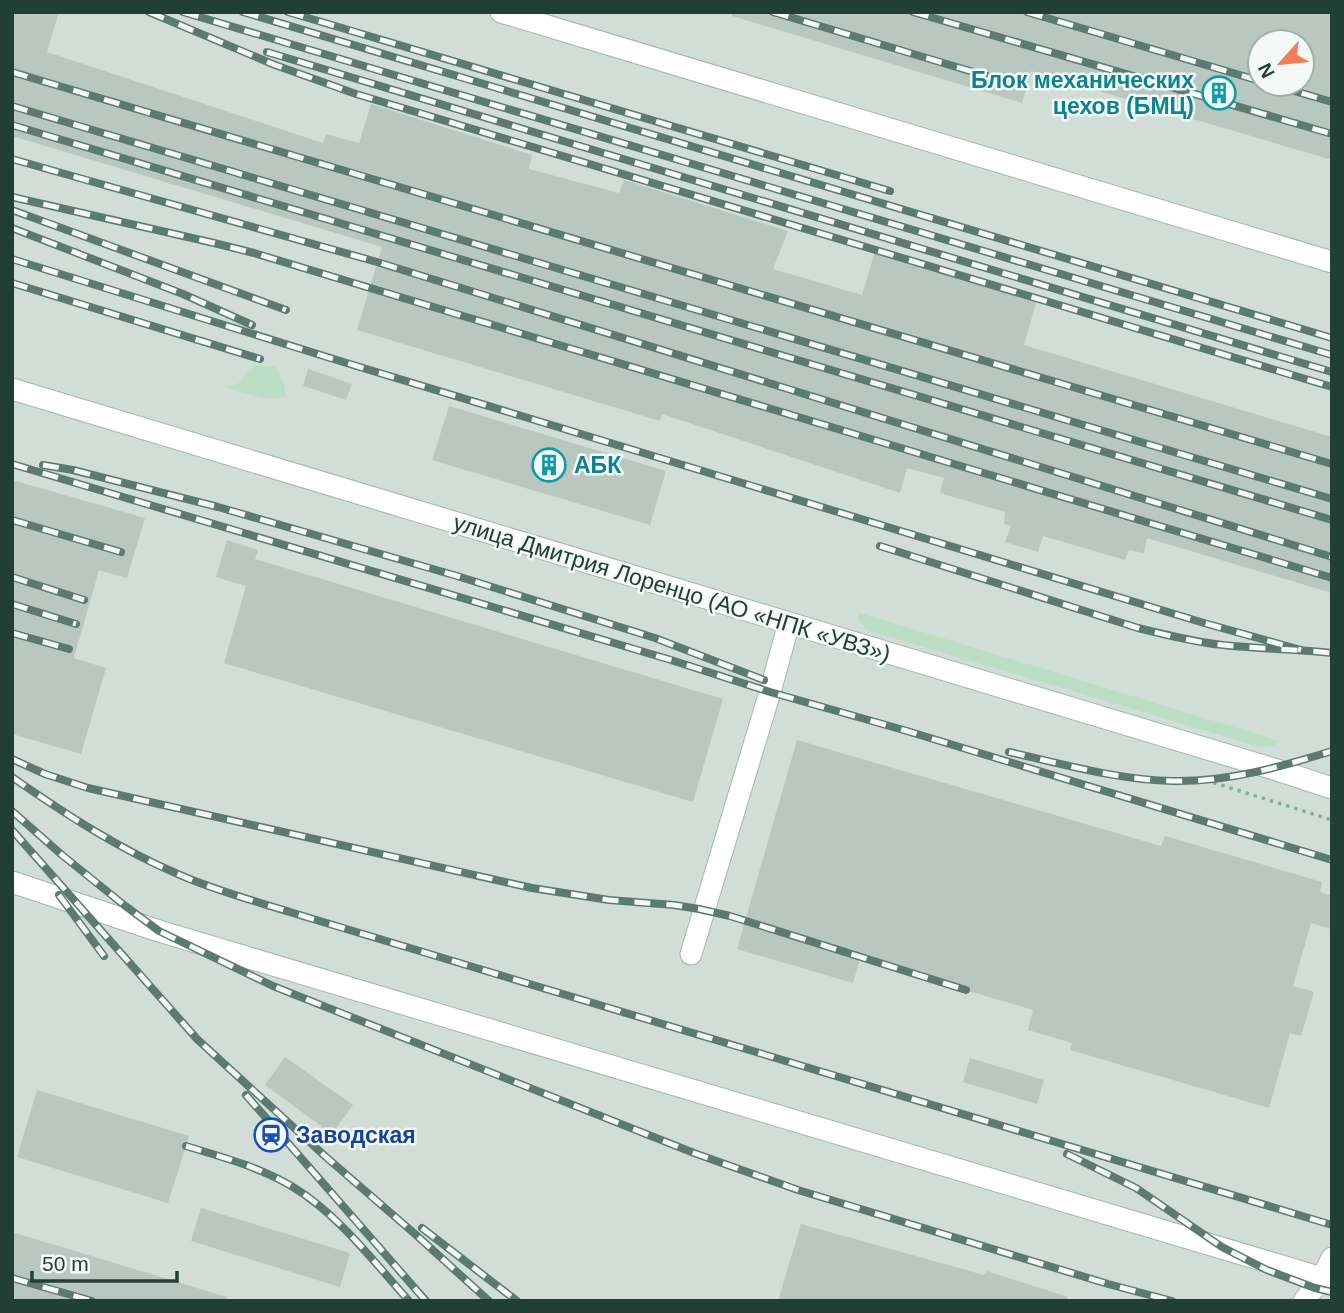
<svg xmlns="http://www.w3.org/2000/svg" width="1344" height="1313" font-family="Arial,sans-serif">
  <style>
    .built { fill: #d1ddd7; fill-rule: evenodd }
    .green { fill: #bbdec4 }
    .building { fill: #b8c8c1; fill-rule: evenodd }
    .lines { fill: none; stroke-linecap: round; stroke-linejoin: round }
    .minor-casing { stroke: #a5b5af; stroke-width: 23 }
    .path { stroke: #82b1a2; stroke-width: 3.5; stroke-dasharray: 3.5 5; stroke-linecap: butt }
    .minor { stroke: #fff; stroke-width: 21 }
    .rail-casing { stroke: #5c7a71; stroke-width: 8 }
    .rail { stroke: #f3f9f6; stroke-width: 5; stroke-dasharray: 16; stroke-linecap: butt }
    .labels { text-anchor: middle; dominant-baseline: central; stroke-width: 5; stroke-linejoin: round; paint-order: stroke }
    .culture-label { font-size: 23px; font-weight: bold; fill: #0d838f; stroke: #f3f9f6; text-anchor: end }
    .street-label { font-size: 23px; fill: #223f36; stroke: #f3f9f6 }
    .transit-label { font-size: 23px; font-weight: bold; fill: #164399; stroke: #f3f9f6; text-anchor: start }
  </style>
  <rect width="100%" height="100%" fill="#e2ede8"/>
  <path class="built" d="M12,12H1332V1301H12ZM1260,42H1302V84H1260Z"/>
  <g class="green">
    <path d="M257,365L276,367C281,373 286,388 285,396C269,404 238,390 221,386C225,386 230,387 234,386C243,383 244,370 257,365Z"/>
    <polygon points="857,612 1279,741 1273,746 1260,747 867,630 859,621"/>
  </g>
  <g class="building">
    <polygon points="12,12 59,12 47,52 323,143 326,134 359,143 371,104 532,155 529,169 619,193 624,180 788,231 773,269 862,295 876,248 1038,296 1024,345 1332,437 1332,593 1147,538 1144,553 1129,550 1125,560 1043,536 1038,552 1005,542 1011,526 1004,524 1005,512 940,493 944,478 907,468 900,493 662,414 660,421 357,330 382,247 12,136"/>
    <path d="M732,12H1332V160L1031,71L1022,103L732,16ZM1260,42H1302V84H1260Z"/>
    <polygon points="308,369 352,384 346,400 303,386"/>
    <polygon points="449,406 666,471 650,525 432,460"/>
    <polygon points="12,480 145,518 127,578 99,570 74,658 106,668 81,754 12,734"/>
    <polygon points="227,540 258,550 255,559 723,699 693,802 224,663 246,586 216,577"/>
    <polygon points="797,740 1161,846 1165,836 1322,882 1320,892 1332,896 1332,929 1311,923 1293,986 1314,992 1301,1036 1290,1033 1269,1108 1070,1050 1072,1043 1028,1030 1033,1010 860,959 853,983 737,949"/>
    <polygon points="285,1057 353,1105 332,1134 265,1085"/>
    <polygon points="970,1058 1044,1080 1037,1104 963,1082"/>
    <polygon points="37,1090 189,1136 168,1203 17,1157"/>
    <polygon points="201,1208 350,1253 340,1287 191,1241"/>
    <polygon points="801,1224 984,1275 987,1271 1068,1297 1067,1301 778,1301"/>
    <polygon points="12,1232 227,1297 226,1301 12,1301"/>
  </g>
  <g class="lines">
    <defs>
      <g id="minor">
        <polyline points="501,12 1332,262"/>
        <polyline points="12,389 1274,769 1332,788"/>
        <polyline points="12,882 159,931 1332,1281"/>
        <polyline points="691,954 770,692 789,623"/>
        <polyline points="1304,1301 1322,1278 1332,1258"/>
      </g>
    </defs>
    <use href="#minor" class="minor-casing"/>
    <polyline class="path" points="1205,780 1332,820"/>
    <use href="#minor" class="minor"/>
    <defs>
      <g id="rail">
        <polyline points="149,12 275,65 356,94 1332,387"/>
        <polyline points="183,12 1332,355"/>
        <polyline points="243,12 1332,338"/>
        <polyline points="288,12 890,191"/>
        <polyline points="773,12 1000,80"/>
        <polyline points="913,12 1332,134"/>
        <polyline points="1027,12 1260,81"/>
        <polyline points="267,52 1332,372"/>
        <polyline points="12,72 1332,464"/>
        <polyline points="1271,84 1332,102"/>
        <polyline points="12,106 1332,499"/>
        <polyline points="12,125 1332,520"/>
        <polyline points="12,159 377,262 1332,557"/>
        <polyline points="12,197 214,243 254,253 1332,578"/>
        <polyline points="12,210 286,310"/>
        <polyline points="12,228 183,294 252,325"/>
        <polyline points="12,259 340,361 1204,623 1301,650"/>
        <polyline points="12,283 260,359"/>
        <polyline points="12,464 671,660 770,692 907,731 1332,860"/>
        <polyline points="43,465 73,470 218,507 457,576 655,638 764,680"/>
        <polyline points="12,520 121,552"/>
        <path d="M880,546L1138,628C1166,635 1194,642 1223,645C1259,649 1296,649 1332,653"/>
        <polyline points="12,577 84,600"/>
        <polyline points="12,604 76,624"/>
        <polyline points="12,633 69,649"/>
        <path d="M1009,752C1063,764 1118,780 1173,781C1228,782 1280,767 1332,751"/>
        <polyline points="12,759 45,774 88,788 532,888 609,900 674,905 699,909 730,916 966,990"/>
        <path d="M12,777C65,814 121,850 180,875C217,891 255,901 293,913L1332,1225"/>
        <polyline points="12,811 62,855 124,905 159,931 273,986 694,1153 798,1190 1108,1284 1172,1301"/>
        <polyline points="12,830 197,1039 326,1157 415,1234 489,1301"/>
        <polyline points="59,895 104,956"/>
        <polyline points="246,1095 426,1301"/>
        <path d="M186,1146C222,1157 260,1167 293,1187C339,1215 373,1261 409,1301"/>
        <polyline points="1067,1154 1136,1188 1222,1247 1267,1270 1315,1288 1332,1292"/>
        <polyline points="422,1228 517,1301"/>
        <polyline points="12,1278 92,1301"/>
      </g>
    </defs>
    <use href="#rail" class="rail-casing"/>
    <use href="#rail" class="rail"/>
  </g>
  <defs>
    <symbol id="building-ring" viewBox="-11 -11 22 22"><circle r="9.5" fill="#f3f9f6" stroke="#0f9aa8" stroke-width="1.5"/><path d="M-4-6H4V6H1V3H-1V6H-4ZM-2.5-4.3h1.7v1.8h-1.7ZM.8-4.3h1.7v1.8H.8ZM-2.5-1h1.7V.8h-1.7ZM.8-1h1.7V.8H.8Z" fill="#0f9aa8"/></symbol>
    <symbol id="station-ring" viewBox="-11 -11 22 22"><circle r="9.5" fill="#f3f9f6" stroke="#1a4fb4" stroke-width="1.5"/><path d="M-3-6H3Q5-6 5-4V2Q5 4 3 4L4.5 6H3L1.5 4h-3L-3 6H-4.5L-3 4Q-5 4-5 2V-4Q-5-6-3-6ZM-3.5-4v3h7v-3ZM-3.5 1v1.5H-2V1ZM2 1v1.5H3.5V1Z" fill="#1a4fb4"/></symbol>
  </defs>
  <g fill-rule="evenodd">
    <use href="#building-ring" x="1200" y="74" width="38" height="38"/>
    <use href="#building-ring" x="530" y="446" width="38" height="38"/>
    <use href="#station-ring" x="252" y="1116" width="38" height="38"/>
  </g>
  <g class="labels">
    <g class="culture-label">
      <text x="1194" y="80">Блок механических<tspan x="1194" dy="26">цехов (БМЦ)</tspan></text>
      <text x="574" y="465" text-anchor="start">АБК</text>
    </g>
    <g class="street-label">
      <text transform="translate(672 588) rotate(17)">улица Дмитрия Лоренцо (АО «НПК «УВЗ»)</text>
    </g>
    <g class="transit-label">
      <text x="296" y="1135">Заводская</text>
    </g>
  </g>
  <rect width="1344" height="1313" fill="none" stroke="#223f36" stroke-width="28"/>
  <g transform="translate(1281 63) rotate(243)"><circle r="33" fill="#f3f9f6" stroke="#9fafa9" stroke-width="2"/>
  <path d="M0-5L12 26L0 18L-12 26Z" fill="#f57c58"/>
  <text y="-10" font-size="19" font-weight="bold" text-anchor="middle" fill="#223f36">N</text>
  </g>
  <path d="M32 1271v10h145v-10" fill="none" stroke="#223f36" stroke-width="3.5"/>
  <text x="42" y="1271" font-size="21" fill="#223f36" stroke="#f3f9f6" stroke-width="5" paint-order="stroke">50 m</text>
</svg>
